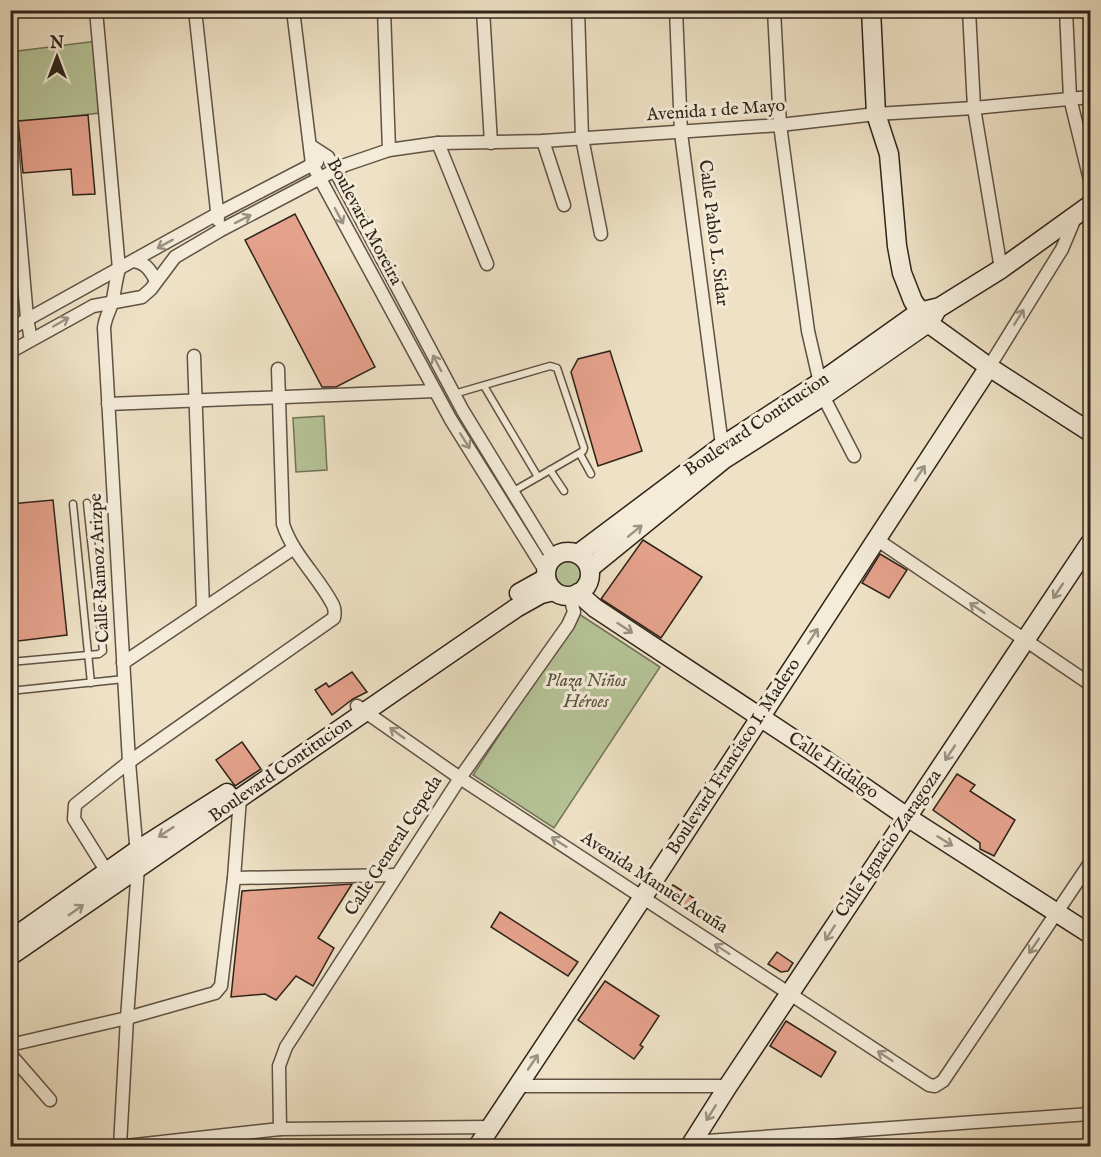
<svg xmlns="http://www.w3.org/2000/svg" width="1101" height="1157" font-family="'IM FELL English',serif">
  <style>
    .green { fill: #b5c397; stroke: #727358; stroke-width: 1.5 }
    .building { fill: #e4a18b; stroke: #2f231a; stroke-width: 1.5 }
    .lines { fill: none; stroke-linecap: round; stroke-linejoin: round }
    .lane-casing { stroke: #5f5245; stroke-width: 9 }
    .street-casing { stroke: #5f5245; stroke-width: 15 }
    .secondary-casing { stroke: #2f231a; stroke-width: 21 }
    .lane { stroke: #f4ecd9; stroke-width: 6 }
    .street { stroke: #f4ecd9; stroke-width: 12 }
    .secondary { stroke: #f4ecd9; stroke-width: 18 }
    .rail-casing { stroke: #2f231a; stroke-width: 6 }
    .rail { stroke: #f4ecd9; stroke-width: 4; stroke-dasharray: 11; stroke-linecap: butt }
    .oneway { stroke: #9b9283 }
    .labels { text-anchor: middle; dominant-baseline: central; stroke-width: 6; stroke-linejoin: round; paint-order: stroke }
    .street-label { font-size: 18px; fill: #2f231a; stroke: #f4ecd9 }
    .park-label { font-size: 18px; font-style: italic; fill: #575340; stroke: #f4ecd9 }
  </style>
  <rect width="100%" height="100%" fill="#eee1c5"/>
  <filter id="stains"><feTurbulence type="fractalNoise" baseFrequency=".00333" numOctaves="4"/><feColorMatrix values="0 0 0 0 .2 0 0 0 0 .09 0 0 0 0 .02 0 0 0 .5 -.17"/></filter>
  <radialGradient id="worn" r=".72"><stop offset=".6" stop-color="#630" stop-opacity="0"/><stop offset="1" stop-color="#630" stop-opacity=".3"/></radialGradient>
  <g class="green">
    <polygon points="97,41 100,113 13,123 10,52"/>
    <polygon points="324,416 327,470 296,472 293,418"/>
    <circle cx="569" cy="574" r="16"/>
    <polygon points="579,614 660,667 554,828 473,775"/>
  </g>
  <g class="building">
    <polygon points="88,115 95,194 73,195 71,169 23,173 18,121"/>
    <polygon points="295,214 375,367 336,387 322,387 245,240"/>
    <polygon points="610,351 642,451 598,466 571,372 578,359"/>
    <polygon points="53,500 67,635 10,642 10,504"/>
    <polygon points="643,540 702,577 661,638 601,599"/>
    <polygon points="880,554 907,570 889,598 862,583"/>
    <polygon points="352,672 367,692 353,699 332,715 315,690 326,683 329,687"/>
    <polygon points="242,742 261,769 235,786 216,760"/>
    <polygon points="957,774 975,785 970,791 1015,820 994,856 980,849 980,843 933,810"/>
    <polygon points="352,884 318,938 334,948 313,986 296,976 276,1000 265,994 231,997 242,891"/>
    <polygon points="673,885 695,899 688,910 666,896"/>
    <polygon points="500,912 578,962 568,976 491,927"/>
    <polygon points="777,952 793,963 788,971 781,972 768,964"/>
    <polygon points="605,981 659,1016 640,1045 643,1047 634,1059 578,1020"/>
    <polygon points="786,1021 836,1052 821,1077 770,1046"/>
  </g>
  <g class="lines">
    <defs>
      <g id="lane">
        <polyline points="484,386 538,477"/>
        <polyline points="454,394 550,366 557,368 584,448 583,451 512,492"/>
        <polyline points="580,454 591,474"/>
        <polyline points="550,470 564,491"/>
        <polyline points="73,504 91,683"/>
        <polyline points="10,662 99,654 103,651 87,503"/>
        <polyline points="10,691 124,679"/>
      </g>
      <g id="street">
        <path d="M96,10L119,269C116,279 115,289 113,299C111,309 105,317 104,328L129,762L138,867L127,1018L120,1146"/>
        <polyline points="195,10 218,220"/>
        <polyline points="293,10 312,164 451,420 546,572"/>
        <polyline points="384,10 389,150"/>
        <polyline points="483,10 491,143"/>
        <polyline points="578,10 582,138 601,234"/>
        <polyline points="676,10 681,133 723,453"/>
        <polyline points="774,10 780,125 808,331 823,396 854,456"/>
        <polyline points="969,10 974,108 1001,269"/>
        <polyline points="1066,10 1070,98 1090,180"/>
        <polyline points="10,123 27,318 31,340"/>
        <polyline points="543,141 564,205"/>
        <polyline points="438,143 487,264"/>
        <polyline points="311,146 328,157 463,411 553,558"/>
        <path d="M134,261C146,263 151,271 156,281"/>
        <polyline points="10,329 217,214 317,162"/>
        <polyline points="10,352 93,306 142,297 151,289 175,257 221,230 345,165 389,150 438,143 543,141 780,125 876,114 974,108 1090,97"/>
        <polyline points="194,356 203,608"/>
        <polyline points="989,367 1062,249 1075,218"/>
        <polyline points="108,404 435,391"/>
        <polyline points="876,539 1090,684"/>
        <polyline points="123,663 294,548"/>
        <polyline points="357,706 460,778 929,1085 935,1086 943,1081 1090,863"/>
        <path d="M107,872L74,819L75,805L129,762L334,618C335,613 335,609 333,605C318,576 293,555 283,524L278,369"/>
        <polyline points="234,878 397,875"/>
        <polyline points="10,1045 127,1018 215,993 221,986 234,878 240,798"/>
        <polyline points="10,1054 50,1100"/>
        <polyline points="517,1086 728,1086"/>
        <polyline points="280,1129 279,1066 286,1047 460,778 568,625 574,612 570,596"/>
        <polyline points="693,1142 1090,1114"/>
        <polyline points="126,1146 280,1129 490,1127"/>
      </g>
      <g id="secondary">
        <polyline points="871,10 876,114 889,154 897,246 902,273 913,301 928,323 989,367 1090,432"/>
        <circle cx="568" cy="574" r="22"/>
        <polyline points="578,554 722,446 819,383 919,312 940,307 1001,269 1090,205"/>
        <polyline points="590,568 723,460 823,396 928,323 935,313"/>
        <polyline points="519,593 546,578"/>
        <polyline points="578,593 595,608 822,758 907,817 1090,934"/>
        <polyline points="10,940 136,851 227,793"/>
        <polyline points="10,956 516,608 541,594 554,591"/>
        <polyline points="478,1146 643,897 989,367"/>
        <polyline points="690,1146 728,1086 1090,543"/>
      </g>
    </defs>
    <use href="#lane" class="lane-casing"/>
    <use href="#street" class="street-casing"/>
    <use href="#secondary" class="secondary-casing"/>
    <use href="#lane" class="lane"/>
    <use href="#street" class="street"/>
    <use href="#secondary" class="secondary"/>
    <defs>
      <polyline id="rail" points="1079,1146 1090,1146"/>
    </defs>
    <use href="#rail" class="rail-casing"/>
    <use href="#rail" class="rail"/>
  </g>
  <defs><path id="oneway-shaft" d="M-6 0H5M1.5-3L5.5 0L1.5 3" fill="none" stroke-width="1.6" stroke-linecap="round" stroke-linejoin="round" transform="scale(1.5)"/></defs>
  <g class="oneway">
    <use href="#oneway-shaft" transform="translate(339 216) rotate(62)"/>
    <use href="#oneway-shaft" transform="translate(243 219) rotate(-27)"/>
    <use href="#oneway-shaft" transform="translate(165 244) rotate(151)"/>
    <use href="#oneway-shaft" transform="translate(1019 317) rotate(-58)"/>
    <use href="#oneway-shaft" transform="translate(61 322) rotate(-30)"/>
    <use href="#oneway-shaft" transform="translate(437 363) rotate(-118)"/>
    <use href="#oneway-shaft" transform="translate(465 441) rotate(58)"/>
    <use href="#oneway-shaft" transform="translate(920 473) rotate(-57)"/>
    <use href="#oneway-shaft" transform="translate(635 531) rotate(-39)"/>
    <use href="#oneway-shaft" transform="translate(1058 591) rotate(124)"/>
    <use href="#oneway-shaft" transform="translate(977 608) rotate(-146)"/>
    <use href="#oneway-shaft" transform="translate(625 628) rotate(33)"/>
    <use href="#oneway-shaft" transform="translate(813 636) rotate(-57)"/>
    <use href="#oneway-shaft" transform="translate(397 733) rotate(-144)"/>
    <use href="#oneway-shaft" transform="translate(950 753) rotate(124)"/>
    <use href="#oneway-shaft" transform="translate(166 832) rotate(147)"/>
    <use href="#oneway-shaft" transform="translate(945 841) rotate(32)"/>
    <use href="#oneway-shaft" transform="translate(559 842) rotate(-147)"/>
    <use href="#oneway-shaft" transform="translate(76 910) rotate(-35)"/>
    <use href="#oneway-shaft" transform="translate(830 933) rotate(123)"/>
    <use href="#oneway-shaft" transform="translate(1034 946) rotate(124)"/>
    <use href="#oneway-shaft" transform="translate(722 949) rotate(-147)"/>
    <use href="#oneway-shaft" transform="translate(885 1056) rotate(-147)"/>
    <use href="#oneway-shaft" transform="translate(533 1062) rotate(-56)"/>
    <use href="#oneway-shaft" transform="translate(711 1113) rotate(122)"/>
  </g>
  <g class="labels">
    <g class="street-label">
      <text transform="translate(716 111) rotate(-4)">Avenida 1 de Mayo</text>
      <text transform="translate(364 222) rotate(62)">Boulevard Moreira</text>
      <text transform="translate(713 233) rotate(83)">Calle Pablo L. Sidar</text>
      <text transform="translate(757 425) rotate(-34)">Boulevard Contitucion</text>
      <text transform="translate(100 568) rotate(-93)">Calle Ramoz Arizpe</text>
      <text transform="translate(734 757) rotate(-57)">Boulevard Francisco I. Madero</text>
      <text transform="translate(833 766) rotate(34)">Calle Hidalgo</text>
      <text transform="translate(281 770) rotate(-35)">Boulevard Contitucion</text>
      <text transform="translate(889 844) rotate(-56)">Calle Ignacio Zaragoza</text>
      <text transform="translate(394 846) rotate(-57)">Calle General Cepeda</text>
      <text transform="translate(654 883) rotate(33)">Avenida Manuel Acuña</text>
    </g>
    <g class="park-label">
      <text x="586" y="681">Plaza Niños<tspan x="586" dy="21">Héroes</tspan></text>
    </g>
  </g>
  <rect width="1101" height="1157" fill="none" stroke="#eee1c5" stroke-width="36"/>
  <rect x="12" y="12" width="1077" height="1133" fill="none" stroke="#2f231a" stroke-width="3"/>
  <rect x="18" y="18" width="1065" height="1121" fill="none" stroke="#2f231a" stroke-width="1.5"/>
  <g transform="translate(57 57)" stroke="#f4ecd9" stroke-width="4.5" paint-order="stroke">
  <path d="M0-4.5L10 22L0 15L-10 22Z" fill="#2f231a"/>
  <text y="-9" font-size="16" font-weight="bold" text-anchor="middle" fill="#2f231a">N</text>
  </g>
  <rect width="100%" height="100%" filter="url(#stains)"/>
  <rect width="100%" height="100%" fill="url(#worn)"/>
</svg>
